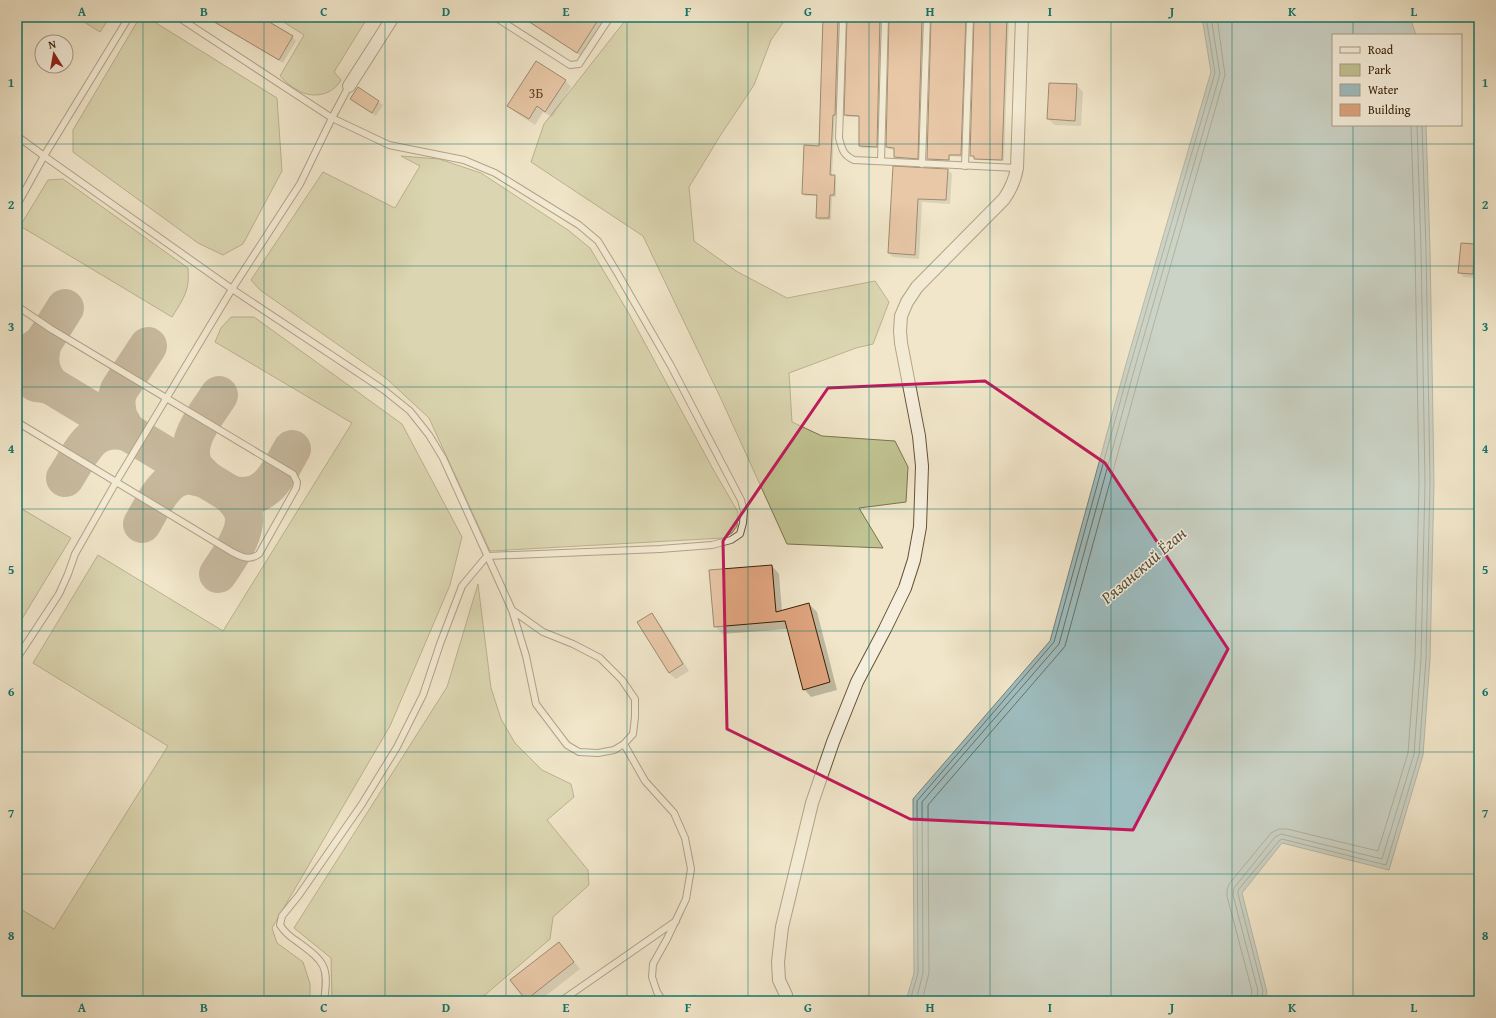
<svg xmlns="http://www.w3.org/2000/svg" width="1496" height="1018" font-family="'Gentium Book Plus',serif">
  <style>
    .green { fill: #c1c392; stroke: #7d724c }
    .water { fill: #9ebdc0; stroke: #767f76 }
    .shadow { fill: #0003 }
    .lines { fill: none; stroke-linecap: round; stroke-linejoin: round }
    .shore { stroke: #6c6f63; stroke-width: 1 }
    .taxiway { stroke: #958468; stroke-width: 38 }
    .building { fill: #dfa47e; stroke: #392106 }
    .lane-casing { stroke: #675237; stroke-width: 8 }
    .street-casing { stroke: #675237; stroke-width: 14 }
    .lane { stroke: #f6efdd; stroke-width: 6 }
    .street { stroke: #f6efdd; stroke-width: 12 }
    .marked { fill: none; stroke: #c2185b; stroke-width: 3; stroke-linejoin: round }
    .grid { fill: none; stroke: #0f766e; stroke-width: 1; stroke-opacity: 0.55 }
    .labels { text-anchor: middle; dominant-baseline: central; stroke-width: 3; stroke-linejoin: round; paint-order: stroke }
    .number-label { font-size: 14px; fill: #624224 }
    .water-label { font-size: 17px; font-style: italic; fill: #57503e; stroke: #f6efdd }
    .neatline { fill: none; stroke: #0f766e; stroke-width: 1.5 }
    .grid-label { font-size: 13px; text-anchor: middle; font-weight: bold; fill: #0f766e }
  </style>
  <rect width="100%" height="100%" fill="#f1e6ca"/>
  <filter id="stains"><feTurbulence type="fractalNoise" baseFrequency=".005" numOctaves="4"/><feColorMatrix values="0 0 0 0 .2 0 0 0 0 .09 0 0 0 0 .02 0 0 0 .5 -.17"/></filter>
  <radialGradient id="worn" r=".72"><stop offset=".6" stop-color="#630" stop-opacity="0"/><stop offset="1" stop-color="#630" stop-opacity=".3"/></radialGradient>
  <g class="green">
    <polygon points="76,17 110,17 100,32"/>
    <path d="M276,17H368L334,72L341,80C332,96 312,99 297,90C291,87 285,81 280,76L304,35Z"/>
    <polygon points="628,17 787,17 771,40 754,85 720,136 689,187 694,241 736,271 787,298 875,281 889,302 873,344 856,348 789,373 792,422 822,436 895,441 908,467 906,502 859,508 883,548 787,544 722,401 643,236 531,162 544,124"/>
    <polygon points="148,18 277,98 282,171 243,244 223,255 198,243 73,152 73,130 137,22"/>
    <polygon points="401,156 439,159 481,173 568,230 590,248 628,312 713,469 738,512 737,526 732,533 723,538 490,551 429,418 387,379 260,290 251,280 323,172 395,208 420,166"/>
    <path d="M63,179L188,268C190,290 184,298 172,317L20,226L48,180Z"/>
    <polygon points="231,317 254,317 402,424 462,537 450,585 390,726 272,928 277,943 303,962 310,984 310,1001 17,1001 17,907 54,929 168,746 33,663 98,555 223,631 352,423 215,342 221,328"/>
    <polygon points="17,506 71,538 17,627"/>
    <polygon points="478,584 491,688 501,719 515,743 542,770 571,784 574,797 547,820 588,870 589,885 553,917 550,939 478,1001 332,1001 331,958 294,928 447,687"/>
  </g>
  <polygon class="water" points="1202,17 1410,17 1416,35 1333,35 1333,125 1426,125 1430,248 1434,482 1430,659 1423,755 1389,870 1282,843 1242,893 1267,992 1265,1001 906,1001 914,973 913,799 1050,641 1126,364 1211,72"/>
  <g class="shadow">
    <polygon points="213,17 259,17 292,37 296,41 283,63 215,23 211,19"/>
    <polygon points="520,17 571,17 580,23 584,17 610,17 584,58"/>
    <polygon points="824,17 841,17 837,116 835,116 832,176 836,178 836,197 832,197 831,220 819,220 817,218 818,196 805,196 803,194 820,147"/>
    <polygon points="849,17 883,17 878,148 862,148 860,146 860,117 847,117 845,115"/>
    <polygon points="890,17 925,17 919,160 897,159 895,157 895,150 889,149 887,147"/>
    <polygon points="932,17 968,17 962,157 950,156 950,162 930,161 928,159"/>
    <polygon points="976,17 1009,17 1004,161 977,160 975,157 971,155"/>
    <polygon points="17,41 23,46 17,56"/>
    <polygon points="565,80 571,87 552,117 543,112 535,125 515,112 509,106"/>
    <polygon points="1076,85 1083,92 1081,126 1055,125 1048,119"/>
    <polygon points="358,88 383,105 376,116 355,102"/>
    <polygon points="894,167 948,170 952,174 950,204 922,202 919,259 893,257 889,253"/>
    <polygon points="1479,195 1479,213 1476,210"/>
    <polygon points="1475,245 1479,249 1477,278 1464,277 1459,273"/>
    <polygon points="772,566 779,574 782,611 809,604 817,612 837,690 811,697 804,689 788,629 722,634 715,626"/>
    <polygon points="652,614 658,621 689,671 676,679 669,673 638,622"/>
    <polygon points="559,943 580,969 539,1001 529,1001 527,999"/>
    <polygon points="694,994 701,1001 685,1001"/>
  </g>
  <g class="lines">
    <g class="shore">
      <polyline points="910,1001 918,973 917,801 1054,642 1130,366 1215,73 1206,17"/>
      <polyline points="916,1001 923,973 922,802 1059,644 1135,367 1220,74 1211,17"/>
      <polyline points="922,1001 929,973 928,805 1061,651 1065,646 1141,369 1225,75 1217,17"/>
      <polyline points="1250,1001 1252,991 1227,896 1227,890 1229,884 1271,833 1279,829 1287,829 1378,851 1408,753 1415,659 1419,482 1415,248 1411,125"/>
      <polyline points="1256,1001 1258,991 1233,895 1234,888 1275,837 1281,834 1382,859 1414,754 1421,659 1425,482 1421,248 1417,125"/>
      <polyline points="1261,1001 1263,991 1238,894 1238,890 1279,841 1282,839 1386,865 1419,755 1426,659 1430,482 1426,248 1422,125"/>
    </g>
    <g class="taxiway">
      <polyline points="43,343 65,308"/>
      <path d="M17,357C28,355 34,350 43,343C38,360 40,371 50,385L36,383"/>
      <polyline points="17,365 230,494"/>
      <path d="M65,478C82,452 91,423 127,432L118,416L116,400L119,390L148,346"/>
      <path d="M142,524C152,508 163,479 185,476C192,475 199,478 206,479C202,475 197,471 194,466C182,442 207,414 219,395"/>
      <path d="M218,574C229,557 249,532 243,512C240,504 235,499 230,494C266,504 277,475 292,449"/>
    </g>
  </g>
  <g class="building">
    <polygon points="206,17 261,17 293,36 279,60"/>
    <polygon points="522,17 573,17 580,21 583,17 600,17 577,53"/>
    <polygon points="823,17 838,17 835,115 833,115 830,175 835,175 834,195 830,195 829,218 816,218 817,195 802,194 804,145 819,146"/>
    <polygon points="847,17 880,17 877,147 859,146 859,116 844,115"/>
    <polygon points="889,17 922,17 918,159 894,157 894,148 886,147"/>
    <polygon points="931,17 966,17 961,155 949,155 949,160 927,159"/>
    <polygon points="974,17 1007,17 1002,160 974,159 974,156 970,156"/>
    <polygon points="536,61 566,80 545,112 537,106 529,119 507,106"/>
    <polygon points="1049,83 1077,84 1075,121 1047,119"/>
    <polygon points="358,87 379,101 372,113 350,99"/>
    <polygon points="893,166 948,169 946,200 918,199 915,255 888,253"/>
    <polygon points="1461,243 1475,244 1473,274 1458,273"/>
    <polygon points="772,565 776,612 809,603 830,682 803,690 785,621 714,627 709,570"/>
    <polygon points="652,613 683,664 669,673 637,622"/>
    <polygon points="559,942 574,962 526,1000 510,980"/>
  </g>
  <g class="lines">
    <defs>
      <g id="lane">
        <path d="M178,17L332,118L389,145L464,160L495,173L579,225L598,241L618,274L671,366L741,500L744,511L743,523L740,534L731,540L712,545L660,549L487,556L462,586L440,644L423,695L397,747L362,804L299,895L282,916L280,925C285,933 290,937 298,942C325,962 329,966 324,1001"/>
        <polyline points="495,17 570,65 579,64 610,17"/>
        <path d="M843,17L839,138C842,149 843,155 854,160L1017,168"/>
        <polyline points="17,136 44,156 129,17"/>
        <polyline points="881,161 885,17"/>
        <polyline points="922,164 927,17"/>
        <polyline points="965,166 970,17"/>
        <polyline points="17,205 44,156 232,289 384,390 410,411 429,435 443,458 512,610 526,656 536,704 567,745 579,752 598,753 614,750 624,744 633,734 635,717 635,699 622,680 600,658 573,644 543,632 512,610"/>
        <path d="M17,306L51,329L293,474L297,482L296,488L259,554C249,561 242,557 232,552L17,422"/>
        <polyline points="17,658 59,594 68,574 75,554 116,482 232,289 300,184 332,118 349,86"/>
        <polyline points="624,744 645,781 674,813 685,838 691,869 686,899 667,939 653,964 652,977 657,992 663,1001"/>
        <polyline points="561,1001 676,921"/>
      </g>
      <g id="street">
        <polyline points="349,86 393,17"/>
        <path d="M786,995L779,980L778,962L782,927L812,803L833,742L857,682L885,629L905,588L914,560L920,527L922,466L919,436L901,343L900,331L901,316L907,302L917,287L1004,199C1011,189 1015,180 1017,168L1022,17"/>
      </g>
    </defs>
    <use href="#lane" class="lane-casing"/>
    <use href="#street" class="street-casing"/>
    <use href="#lane" class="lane"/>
    <use href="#street" class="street"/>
  </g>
  <path d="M0 0H1496V1018H0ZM985,381L1105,463L1228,649L1133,830L910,819L727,729L723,541L828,388Z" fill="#f1e6ca" fill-opacity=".55" fill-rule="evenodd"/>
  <path class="marked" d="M985,381L1105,463L1228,649L1133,830L910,819L727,729L723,541L828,388Z"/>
  <path class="grid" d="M143,17V1001M264,17V1001M385,17V1001M506,17V1001M627,17V1001M748,17V1001M869,17V1001M990,17V1001M1111,17V1001M1232,17V1001M1353,17V35M1353,125V1001M17,144H1479M17,266H1479M17,387H1479M17,509H1479M17,631H1479M17,752H1479M17,874H1479"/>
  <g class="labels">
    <g class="number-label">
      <text x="536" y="93">3Б</text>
    </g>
    <g class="water-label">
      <text transform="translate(1143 565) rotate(-41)">Рязанский Ёган</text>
    </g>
  </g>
  <rect width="1496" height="1018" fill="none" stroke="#f1e6ca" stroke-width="44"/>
  <rect x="1332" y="34" width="130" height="92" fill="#f6efdd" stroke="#aa9d87"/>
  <rect x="1340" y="47" width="20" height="6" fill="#f6efdd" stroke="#aa9d87"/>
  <text x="1368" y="54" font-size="12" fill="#392106">Road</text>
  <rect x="1340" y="64" width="20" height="12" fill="#c1c392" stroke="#aa9d87"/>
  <text x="1368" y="74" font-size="12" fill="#392106">Park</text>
  <rect x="1340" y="84" width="20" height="12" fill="#9ebdc0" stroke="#aa9d87"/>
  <text x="1368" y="94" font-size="12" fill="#392106">Water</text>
  <rect x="1340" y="104" width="20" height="12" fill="#dfa47e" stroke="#aa9d87"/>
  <text x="1368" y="114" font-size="12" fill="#392106">Building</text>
  <g transform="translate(54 54) rotate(349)"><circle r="19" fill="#f6efdd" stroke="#aa9d87"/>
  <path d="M0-3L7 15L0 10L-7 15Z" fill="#8f2418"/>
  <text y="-6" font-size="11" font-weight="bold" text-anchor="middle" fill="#392106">N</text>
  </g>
  <rect x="22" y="22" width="1452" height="974" class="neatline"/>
  <g class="grid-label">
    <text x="82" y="16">A</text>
    <text x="204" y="16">B</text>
    <text x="324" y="16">C</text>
    <text x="446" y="16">D</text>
    <text x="566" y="16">E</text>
    <text x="688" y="16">F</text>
    <text x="808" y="16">G</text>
    <text x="930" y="16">H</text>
    <text x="1050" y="16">I</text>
    <text x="1172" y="16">J</text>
    <text x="1292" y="16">K</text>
    <text x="1414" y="16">L</text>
    <text x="11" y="87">1</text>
    <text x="1485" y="87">1</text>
    <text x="11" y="209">2</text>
    <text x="1485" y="209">2</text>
    <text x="11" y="331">3</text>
    <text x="1485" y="331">3</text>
    <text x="11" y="453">4</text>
    <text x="1485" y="453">4</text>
    <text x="11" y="574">5</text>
    <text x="1485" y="574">5</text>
    <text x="11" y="696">6</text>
    <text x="1485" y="696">6</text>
    <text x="11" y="818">7</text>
    <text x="1485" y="818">7</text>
    <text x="11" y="940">8</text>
    <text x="1485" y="940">8</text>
    <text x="82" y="1012">A</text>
    <text x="204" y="1012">B</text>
    <text x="324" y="1012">C</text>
    <text x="446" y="1012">D</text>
    <text x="566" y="1012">E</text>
    <text x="688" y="1012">F</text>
    <text x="808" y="1012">G</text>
    <text x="930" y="1012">H</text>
    <text x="1050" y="1012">I</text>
    <text x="1172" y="1012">J</text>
    <text x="1292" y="1012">K</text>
    <text x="1414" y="1012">L</text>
  </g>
  <rect width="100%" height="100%" filter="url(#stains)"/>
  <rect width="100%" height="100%" fill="url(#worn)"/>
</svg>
